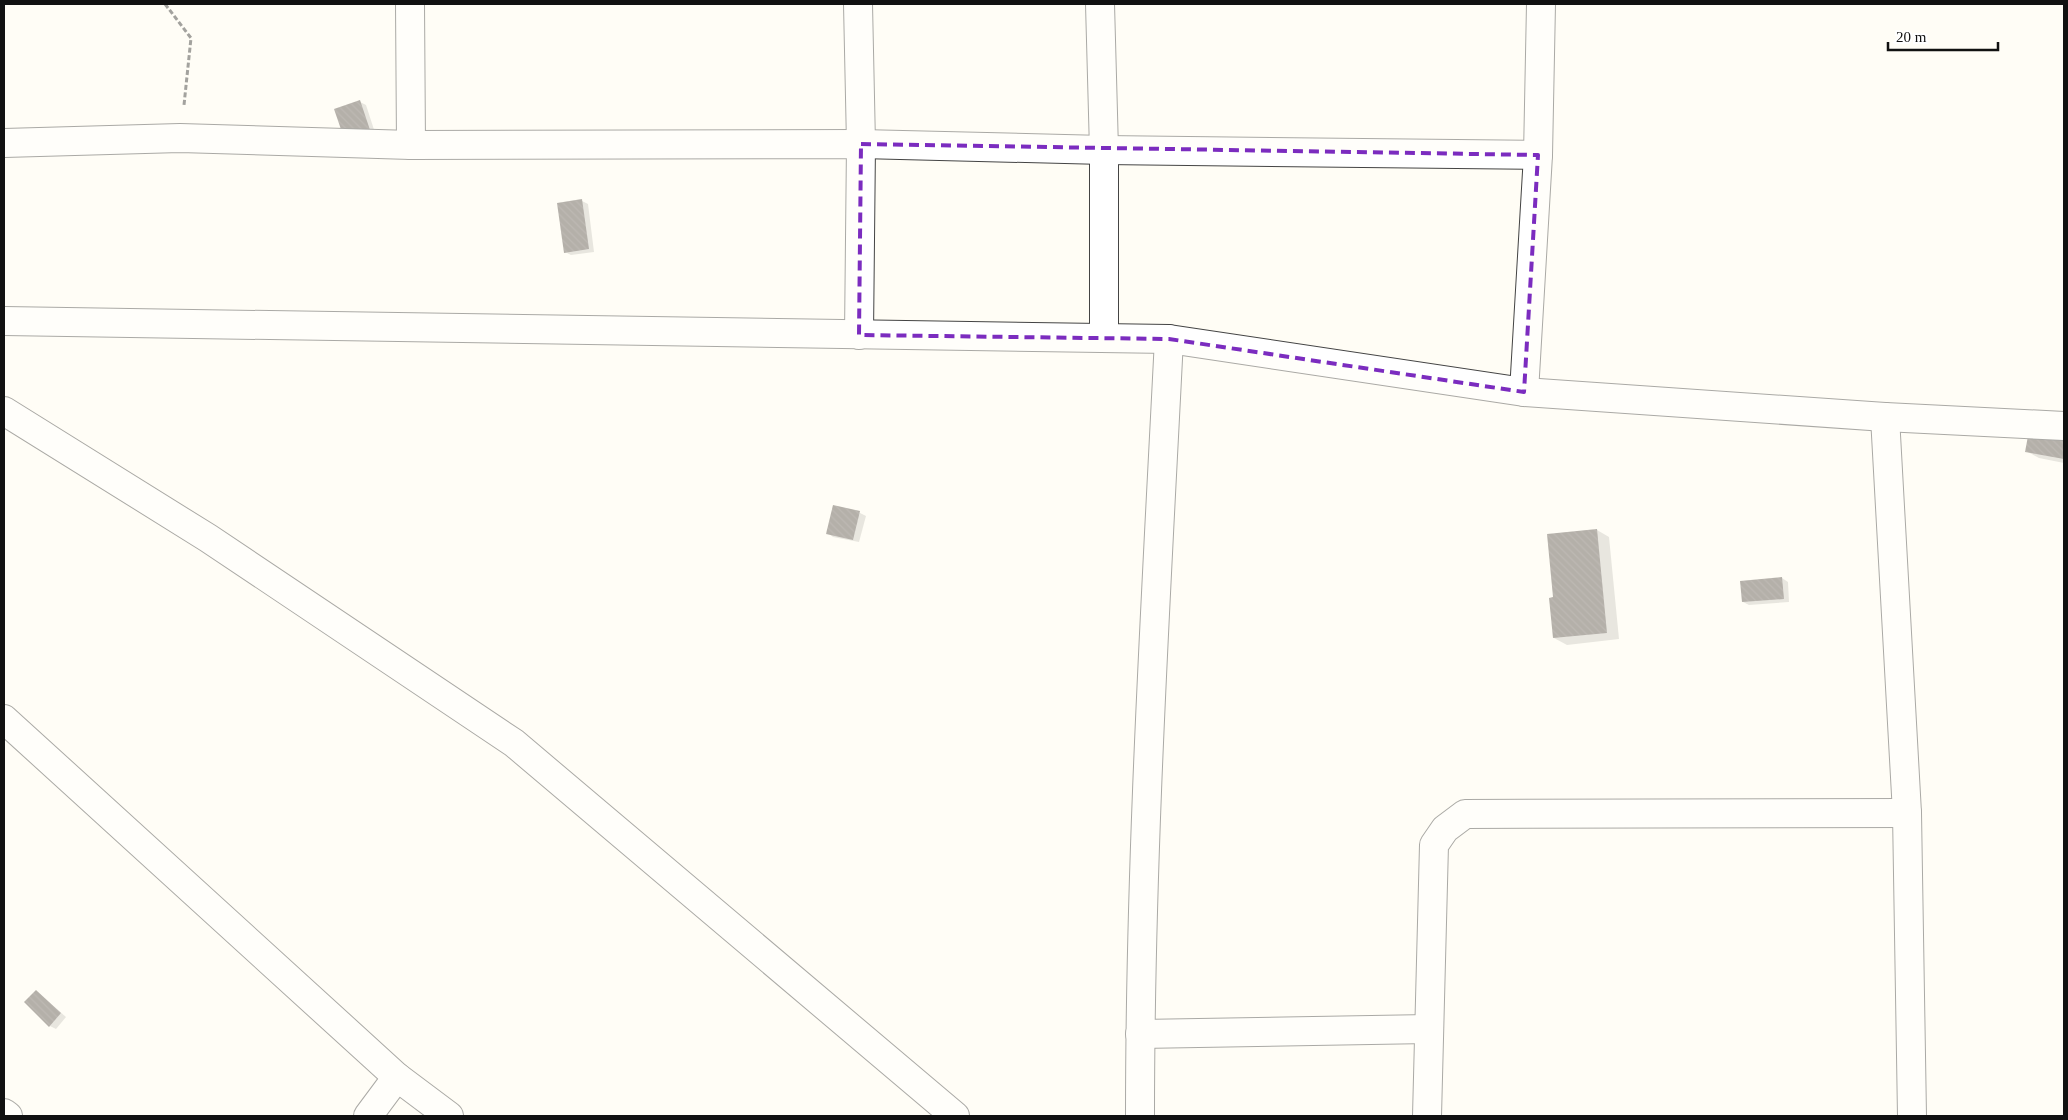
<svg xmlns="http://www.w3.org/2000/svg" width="2068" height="1120" font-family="Georgia,serif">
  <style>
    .shadow { fill: #0003 }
    .building { fill: url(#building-back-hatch) }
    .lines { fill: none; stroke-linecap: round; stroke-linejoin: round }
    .street-casing { stroke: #444; stroke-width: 30 }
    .path { stroke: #333; stroke-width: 3; stroke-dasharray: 5 2.5; stroke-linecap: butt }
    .street { stroke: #fff; stroke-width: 28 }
    .marked { fill: none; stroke: #7b2cbf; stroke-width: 4; stroke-dasharray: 10 6; stroke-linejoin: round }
  </style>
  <defs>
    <pattern id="building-back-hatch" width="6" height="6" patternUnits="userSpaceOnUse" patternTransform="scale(1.25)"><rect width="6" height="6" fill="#5a524d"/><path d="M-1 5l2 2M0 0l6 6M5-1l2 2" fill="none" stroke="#6d6662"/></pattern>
  </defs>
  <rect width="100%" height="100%" fill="#fffdf5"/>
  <g class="shadow">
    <polygon points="360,102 366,105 378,142 348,147"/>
    <polygon points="582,201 588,204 594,252 571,255 565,252"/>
    <polygon points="2064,427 2064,463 2039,458 2026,451"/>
    <polygon points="834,507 860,513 866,516 859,542 833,537 828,533"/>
    <polygon points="1597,530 1609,537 1619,639 1567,645 1554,638 1555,599"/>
    <polygon points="1782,578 1788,582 1789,602 1749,605 1743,602 1741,582"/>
    <polygon points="36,991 66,1017 56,1029 50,1026"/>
  </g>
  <g class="building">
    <polygon points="360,100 373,139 347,147 334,109"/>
    <polygon points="582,199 589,249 564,253 557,203"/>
    <polygon points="2031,420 2064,426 2064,459 2025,452"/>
    <polygon points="833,505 860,511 853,540 826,534"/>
    <polygon points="1597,529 1607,633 1553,638 1549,598 1553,597 1547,534"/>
    <polygon points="1782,577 1784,599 1742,602 1740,581"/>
    <polygon points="36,990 61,1013 49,1027 24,1002"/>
  </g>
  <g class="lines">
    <defs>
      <g id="street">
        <polyline points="410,4 411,145"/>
        <polyline points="858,4 861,144 859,335"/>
        <polyline points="1100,4 1104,150 1104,338"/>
        <polyline points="4,143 180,138 411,145 861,144 1104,150 1538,155"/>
        <polyline points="4,321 1169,339 1524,392 1885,417 2064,426"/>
        <polyline points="1524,392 1538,155 1541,4"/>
        <polyline points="4,411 208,538 514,743 955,1116"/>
        <polyline points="1885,417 1907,813 1912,1116"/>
        <polyline points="4,719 397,1077 449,1116"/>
        <polyline points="1140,1034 1429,1029"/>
        <polyline points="4,1113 8,1116"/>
        <polyline points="368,1116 397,1077"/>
        <path d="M1140,1116C1140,857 1156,598 1169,339"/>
        <polyline points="1427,1116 1434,845 1445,829 1465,814 1907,813"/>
      </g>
    </defs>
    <use href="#street" class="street-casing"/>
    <polyline class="path" points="165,4 191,38 184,105"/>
    <use href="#street" class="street"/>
  </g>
  <path d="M0 0H2068V1120H0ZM861,144L1538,155L1524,392L1169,339L859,335Z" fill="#fffdf5" fill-opacity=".55" fill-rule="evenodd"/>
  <path class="marked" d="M861,144L1538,155L1524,392L1169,339L859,335Z"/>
  <rect width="2068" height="1120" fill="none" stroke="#111111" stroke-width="10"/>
  <path d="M1888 42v8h110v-8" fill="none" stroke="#111111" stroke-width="2.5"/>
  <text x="1896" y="42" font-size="15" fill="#111111" stroke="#ffffff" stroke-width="4" paint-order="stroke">20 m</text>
</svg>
